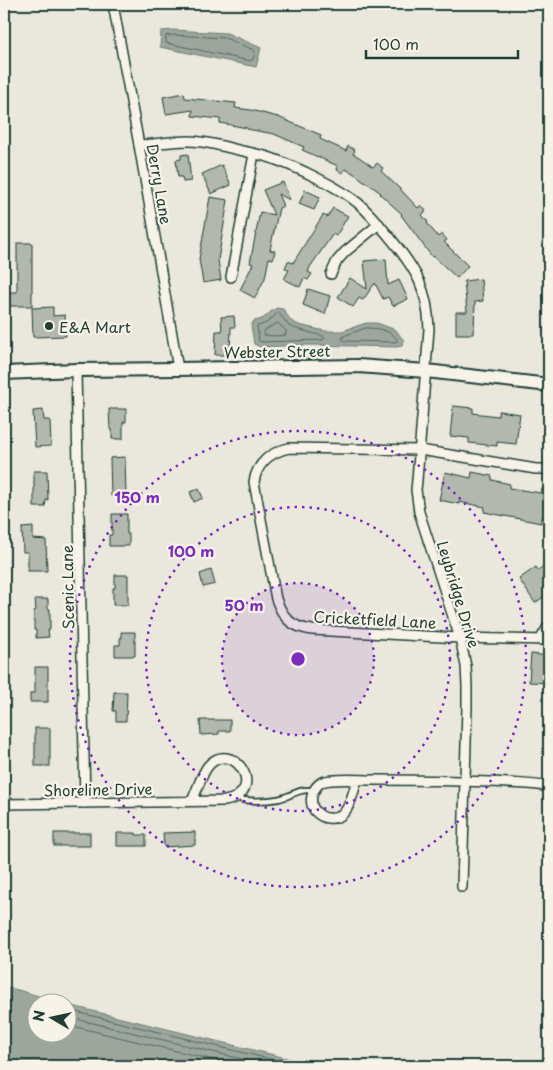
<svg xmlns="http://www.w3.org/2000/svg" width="553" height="1070" font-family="'Playpen Sans',sans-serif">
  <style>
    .water { fill: #9ca69c; stroke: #6a7c72 }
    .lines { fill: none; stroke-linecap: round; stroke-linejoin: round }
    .shore { stroke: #51675e; stroke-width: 1 }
    .building { fill: #b2b8ae; stroke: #1f3d34 }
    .service-casing { stroke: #1f3d34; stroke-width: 8 }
    .minor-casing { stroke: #1f3d34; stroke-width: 12 }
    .secondary-casing { stroke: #1f3d34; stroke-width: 16 }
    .service { stroke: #f7f3e8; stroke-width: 4.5 }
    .minor { stroke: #f7f3e8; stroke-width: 9 }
    .secondary { stroke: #f7f3e8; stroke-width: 12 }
    .ring { fill: none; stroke: #7b2cbf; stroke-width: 2.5; stroke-dasharray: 2.5 5 }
    .poi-dot { fill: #1f3d34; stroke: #f7f3e8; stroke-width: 2 }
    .labels { text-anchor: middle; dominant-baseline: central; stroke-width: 4.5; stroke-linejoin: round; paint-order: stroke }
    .street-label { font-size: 15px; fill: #1f3d34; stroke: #f7f3e8 }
    .poi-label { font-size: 15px; fill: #1f3d34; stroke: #f7f3e8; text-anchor: start }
    .centre { fill: #7b2cbf; stroke: #f7f3e8; stroke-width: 2.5 }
    .ring-label { font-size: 15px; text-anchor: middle; font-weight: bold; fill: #7b2cbf; stroke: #f7f3e8; stroke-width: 4.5; stroke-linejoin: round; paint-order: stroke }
  </style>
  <rect width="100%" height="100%" fill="#eae8dd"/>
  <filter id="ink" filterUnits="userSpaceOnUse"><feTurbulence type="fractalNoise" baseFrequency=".02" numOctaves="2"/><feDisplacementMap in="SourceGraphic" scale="10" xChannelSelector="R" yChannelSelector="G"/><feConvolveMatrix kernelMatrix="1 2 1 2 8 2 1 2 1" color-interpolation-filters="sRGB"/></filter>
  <g filter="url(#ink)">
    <g class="water">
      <polygon points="173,30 227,33 261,48 256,67 160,47 161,31"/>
      <path d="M277,308L283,309L291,321L299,325L325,331H342L366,323H377L396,330L404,341L402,346L397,347L309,345L260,347L254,344L251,325L254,321C268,319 267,312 277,308Z"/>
      <polygon points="4,986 59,1002 38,1002 38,1032 68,1032 68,1005 319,1066 4,1066"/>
    </g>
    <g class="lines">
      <g class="shore">
        <polygon points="174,35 225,38 254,50 255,53 253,59 250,61 166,43 166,36"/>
        <path d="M279,313L289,326L297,329L323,336L324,337V339L322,340L262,342L259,341L257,326C261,325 266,324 270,320C274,317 274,315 279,313Z"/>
        <polygon points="278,323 286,331 286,335 275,336 264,335 264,331"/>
        <path d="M366,328C377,328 390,330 397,339V341L395,342L345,341L342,339L344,336Z"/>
        <polyline points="68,1010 298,1066"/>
        <polyline points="68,1017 271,1066"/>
        <polyline points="68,1025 239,1066"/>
      </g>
    </g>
    <g class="building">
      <polygon points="184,93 185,98 236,103 235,108 251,110 278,117 321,135 320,139 346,151 348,146 355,150 353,154 359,157 373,167 377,163 383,168 381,171 400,189 418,208 421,205 426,211 422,215 428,222 427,223 438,237 442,234 447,240 444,242 468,266 457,278 433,256 432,257 401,215 402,214 380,194 381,193 353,173 345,169 343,173 337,170 338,166 302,150 304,147 274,134 247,129 247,128 220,123 220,119 192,116 193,110 166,114 163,97"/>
      <polygon points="188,154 191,181 183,182 182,177 178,177 176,160 181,159 181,155"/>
      <polygon points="222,165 231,185 211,194 202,174"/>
      <polygon points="283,182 290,200 278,194 283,206 279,208 271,245 270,250 275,251 273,259 269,258 265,278 255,298 240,290 253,264 250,263 260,212 274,215 263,190"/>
      <polygon points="305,190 320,197 314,210 299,204"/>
      <polygon points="210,197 228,200 218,260 221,280 203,283 199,259"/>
      <polygon points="333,208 348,216 336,236 333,234 310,267 308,272 312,274 308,280 304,278 300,287 284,279 289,270 285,268 288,261 293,263 323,215 327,217"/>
      <polygon points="17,243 32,243 32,306 4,306 4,292 17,292"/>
      <polygon points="386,259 388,285 399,280 408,299 393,306 388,297 383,299 375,283 363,300 359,298 353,307 338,297 350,278 367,289 364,261"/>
      <polygon points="481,279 483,301 475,302 474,330 473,330 473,334 456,334 456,312 467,312 464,281"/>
      <polygon points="308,289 330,296 325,314 303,305"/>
      <polygon points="53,307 53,316 65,315 66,336 33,337 32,308"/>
      <polygon points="234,316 235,327 231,327 230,355 215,355 216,331 222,331 221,317"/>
      <polygon points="453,406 473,408 473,413 498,416 499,411 520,414 516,444 497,442 497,446 469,443 469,438 450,436"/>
      <polygon points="109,409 126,409 126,422 123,422 123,439 112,439 112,429 110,429"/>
      <polygon points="43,410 44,420 50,420 51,446 35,447 33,411"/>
      <polygon points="125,457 126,495 111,496 110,458"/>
      <polygon points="34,471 47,471 48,500 46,500 45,507 34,507"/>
      <polygon points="445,472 471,478 472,472 492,476 492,480 510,484 509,488 541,493 542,489 549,490 549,520 541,518 541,523 484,512 485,507 459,502 459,504 439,500"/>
      <polygon points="199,489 203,498 194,502 190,492"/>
      <polygon points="112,514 127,514 127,534 129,534 129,546 109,546 109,535 112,535"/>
      <polygon points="33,527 33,539 46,540 47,571 28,571 28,552 23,552 22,528"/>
      <polygon points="549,562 549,593 535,603 519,579 536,567 538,570"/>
      <polygon points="211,570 215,584 203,587 200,574"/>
      <polygon points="115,575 128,575 128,605 113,605 113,588 115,588"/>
      <polygon points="35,599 48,599 48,609 50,609 50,630 48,630 49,637 36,638 36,630 34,630 34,611 36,610"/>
      <polygon points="121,632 135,632 135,656 115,656 115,645 120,645 120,638 122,638"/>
      <polygon points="531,654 549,656 549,683 529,682"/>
      <polygon points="35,667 48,667 48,702 30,702 30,693 35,693"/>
      <polygon points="114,692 127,692 126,721 116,721 116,711 113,711"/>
      <polygon points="200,720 230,720 230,731 219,731 219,734 201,735"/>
      <rect x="35" y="728" width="15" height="38"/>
      <polygon points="195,832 195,845 164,847 163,833"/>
      <rect x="54" y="833" width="36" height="13"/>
      <polygon points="117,833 136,833 136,835 146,835 146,846 117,846"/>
    </g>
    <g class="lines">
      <defs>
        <path id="service" d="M238,796L242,800C253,801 267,801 278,799C290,797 301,787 313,791"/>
        <g id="minor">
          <polyline points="113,4 139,145 178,369"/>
          <path d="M139,145C156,144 172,141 189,141C204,141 219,145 234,149C246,152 259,154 271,158C297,167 337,186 358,203C371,214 381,227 392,240C416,270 428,289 429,329L417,480L416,490L419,512L460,638L466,666L467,686V707L462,887"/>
          <polyline points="331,274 337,261 345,252 379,224"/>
          <polyline points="231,277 254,154"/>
          <polyline points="76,370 85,803"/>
          <path d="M549,469H536L420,450L289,448C271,452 257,463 254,482L276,599C283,618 291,627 312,630L460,638L549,640"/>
          <polyline points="540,640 549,625"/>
          <path d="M357,780C352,795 349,821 328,818C323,818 319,815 315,811C308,802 312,788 322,782C331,778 360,780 371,780C417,780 462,780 508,783C522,784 536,784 549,787"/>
          <path d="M4,804L225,801C269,793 233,737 208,766C201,775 197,791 192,801"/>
        </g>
        <polyline id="secondary" points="4,373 76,370 178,369 358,366 426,371 549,385"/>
      </defs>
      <use href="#service" class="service-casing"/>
      <use href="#minor" class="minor-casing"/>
      <use href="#secondary" class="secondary-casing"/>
      <use href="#service" class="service"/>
      <use href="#minor" class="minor"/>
      <use href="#secondary" class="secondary"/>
    </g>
  </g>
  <circle cx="298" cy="659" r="76" fill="#7b2cbf" fill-opacity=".12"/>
  <g class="ring">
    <circle cx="298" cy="659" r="76"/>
    <circle cx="298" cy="659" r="152"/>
    <circle cx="298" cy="659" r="228"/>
  </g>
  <circle class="poi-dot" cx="49" cy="326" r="5"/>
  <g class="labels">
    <g class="street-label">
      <text transform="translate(160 184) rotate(80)">Derry Lane</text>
      <text transform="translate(277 351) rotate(-1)">Webster Street</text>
      <text transform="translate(67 587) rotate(-91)">Scenic Lane</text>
      <text transform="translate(459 594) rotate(73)">Leybridge Drive</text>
      <text transform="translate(375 619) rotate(3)">Cricketfield Lane</text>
      <text transform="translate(98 789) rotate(-1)">Shoreline Drive</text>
    </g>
    <g class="poi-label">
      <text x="59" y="326">E&amp;A Mart</text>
    </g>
  </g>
  <circle cx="298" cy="659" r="8" class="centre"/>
  <g class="ring-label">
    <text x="137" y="503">150 m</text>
    <text x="191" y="557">100 m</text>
    <text x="244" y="611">50 m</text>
  </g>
  <rect width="553" height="1070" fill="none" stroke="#f7f3e8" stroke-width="20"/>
  <rect x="10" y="10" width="533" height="1050" fill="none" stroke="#1f3d34" stroke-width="2" filter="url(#ink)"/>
  <g transform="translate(52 1018) rotate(279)"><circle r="24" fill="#f7f3e8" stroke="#a1aaa0"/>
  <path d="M0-4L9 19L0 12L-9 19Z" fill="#1f3d34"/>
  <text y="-8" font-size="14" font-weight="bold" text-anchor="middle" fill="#1f3d34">N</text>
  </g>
  <path d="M366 50v8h152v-8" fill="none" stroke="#1f3d34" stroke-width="2.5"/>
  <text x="373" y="50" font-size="15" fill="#1f3d34" stroke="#f7f3e8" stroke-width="4" paint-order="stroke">100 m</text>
</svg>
